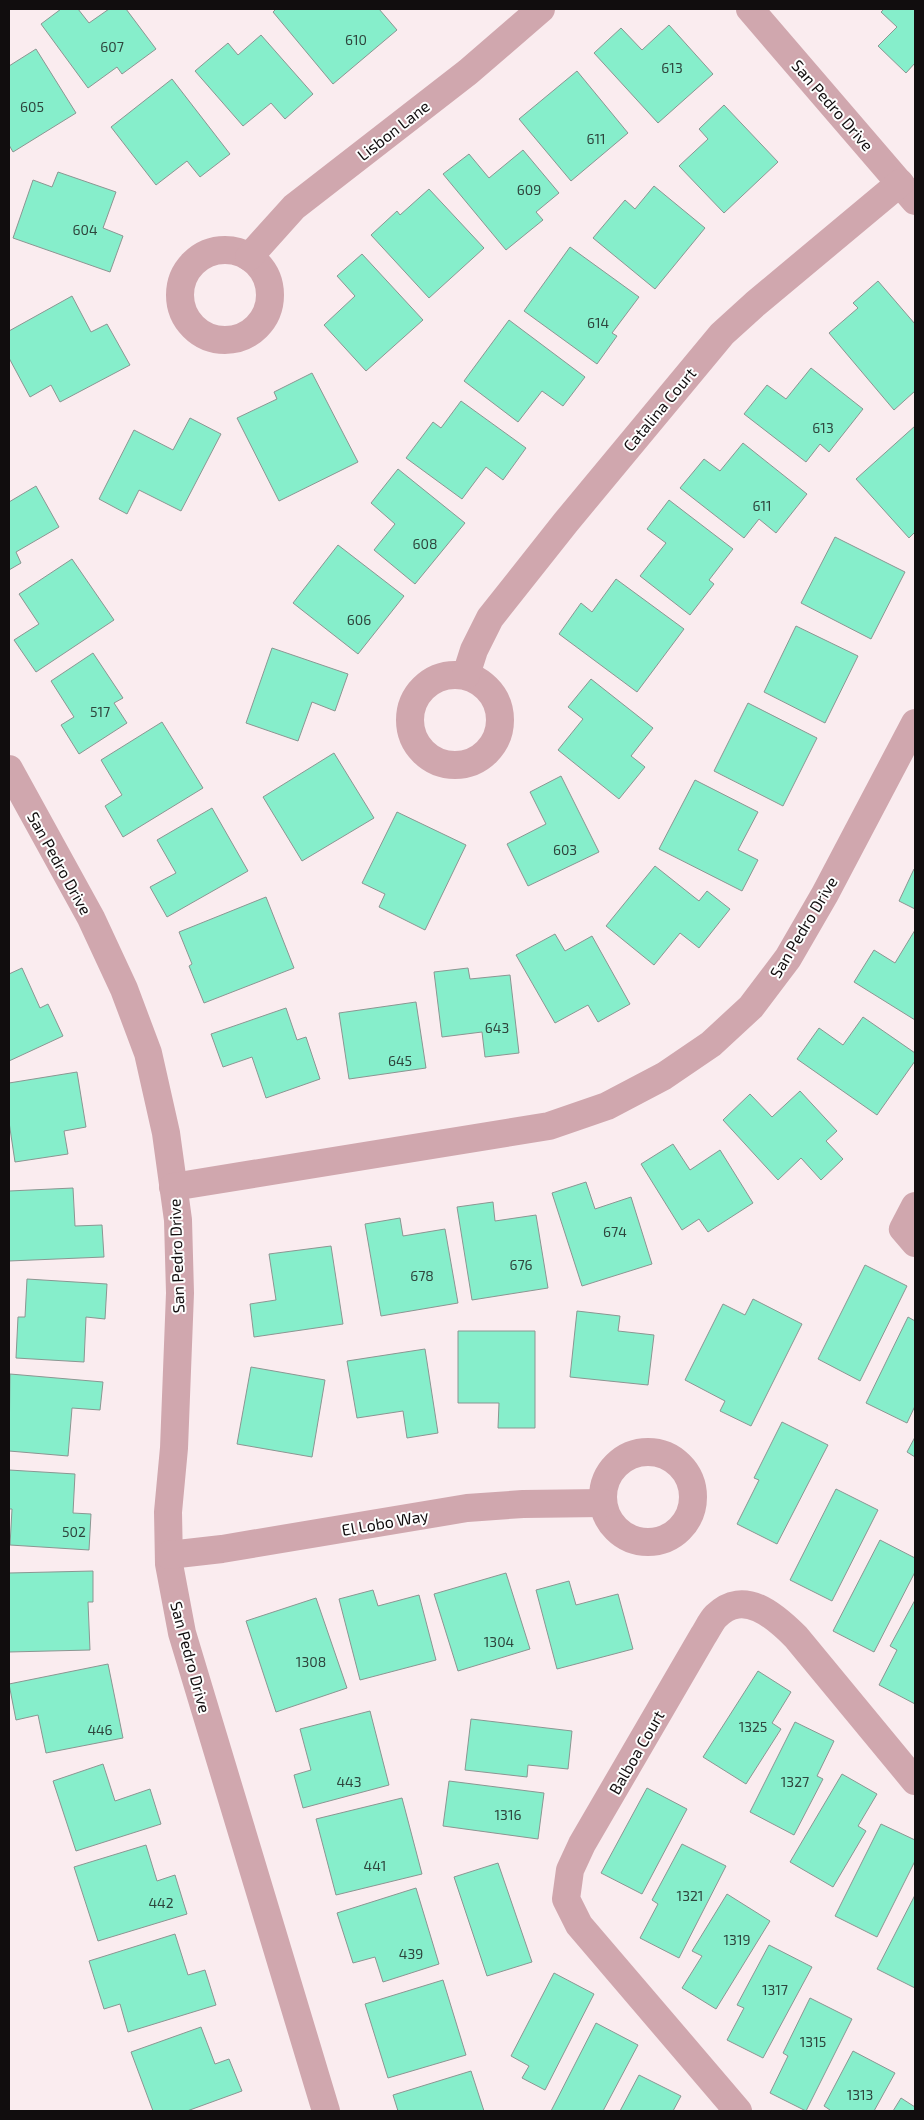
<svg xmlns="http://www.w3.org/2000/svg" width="924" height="2120" font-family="'Exo 2',sans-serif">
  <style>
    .building { fill: #86eecb; stroke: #8b9692 }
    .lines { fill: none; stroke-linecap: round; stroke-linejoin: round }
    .street { stroke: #d0a7ae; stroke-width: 28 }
    .labels { text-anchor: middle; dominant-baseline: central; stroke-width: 4; stroke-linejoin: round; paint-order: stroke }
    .number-label { font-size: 14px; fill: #2e453d }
    .street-label { font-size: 16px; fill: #110d0e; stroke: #fefefe }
  </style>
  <rect width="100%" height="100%" fill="#faecef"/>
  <g class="building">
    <polygon points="61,9 78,9 89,23 109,9 126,9 156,49 122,74 117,67 88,88 41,24"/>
    <polygon points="276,9 379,9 397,30 333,84 273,12"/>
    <polygon points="884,9 915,9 915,63 906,73 878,46 897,27 881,12"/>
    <polygon points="669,25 713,74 658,123 594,53 621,28 642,50"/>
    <polygon points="261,35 313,94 285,119 271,103 243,126 195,71 228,43 238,55"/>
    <polygon points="36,49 76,113 13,152 9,145 9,66"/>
    <polygon points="577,71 628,133 571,181 519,119"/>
    <polygon points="172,79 230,154 200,177 187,161 156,185 111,127"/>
    <polygon points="724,105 778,162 724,213 679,166 708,139 699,129"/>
    <polygon points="523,150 559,193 536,212 543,220 506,250 443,174 469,154 489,178"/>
    <polygon points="58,172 116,192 103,228 123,236 110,272 13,238 33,180 52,187"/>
    <polygon points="654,186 705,228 655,289 593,238 625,200 635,209"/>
    <polygon points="429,189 484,248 429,298 371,235 397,211 400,215"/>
    <polygon points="570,247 639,297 612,333 617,336 597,364 524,311"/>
    <polygon points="362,254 423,320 366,371 324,325 355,296 337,276"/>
    <polygon points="878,281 915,324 915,391 894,410 829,333 858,308 853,303"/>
    <polygon points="72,296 91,332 107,324 130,365 60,402 51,385 30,397 9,358 9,331"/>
    <polygon points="509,320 585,377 563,406 542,391 518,422 464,381"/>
    <polygon points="811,368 863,409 829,452 820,444 806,462 744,414 767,385 786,399"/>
    <polygon points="312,373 358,462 279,501 237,418 277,399 274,392"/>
    <polygon points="461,401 526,448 503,480 486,467 462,499 406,458 433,422 441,428"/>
    <polygon points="190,418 221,434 181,511 139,490 127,514 99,499 134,430 173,450"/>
    <polygon points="915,426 915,532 909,538 856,479"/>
    <polygon points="743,443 807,494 776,533 759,519 744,538 680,488 704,459 720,471"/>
    <polygon points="398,469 465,523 415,584 374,550 395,524 371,503"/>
    <polygon points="36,486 59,527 16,552 21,563 9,570 9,502"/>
    <polygon points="669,500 733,549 709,580 714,584 690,615 640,576 666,543 647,529"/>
    <polygon points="835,537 905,572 871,639 801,603"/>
    <polygon points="338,545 404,596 358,654 293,603"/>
    <polygon points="72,559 114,620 36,672 14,640 39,624 19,594"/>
    <polygon points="616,579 684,629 637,692 559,634 581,603 592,612"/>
    <polygon points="796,626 858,656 825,723 764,692"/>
    <polygon points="272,648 348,674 335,711 312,702 298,741 246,723"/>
    <polygon points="93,653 123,698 114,703 127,723 79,754 61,725 74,717 51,681"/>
    <polygon points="591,679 653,728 631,756 645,767 619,799 558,750 583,719 568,707"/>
    <polygon points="748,703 817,738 783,806 714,771"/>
    <polygon points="162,722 203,788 123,837 105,806 122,795 101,760"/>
    <polygon points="334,753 374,818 302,861 263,797"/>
    <polygon points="561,776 599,852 528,886 507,844 546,824 530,792"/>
    <polygon points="695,780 758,812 738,850 758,860 742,891 659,849"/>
    <polygon points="212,808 248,871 167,917 150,887 176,873 157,840"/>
    <polygon points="397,812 466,845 425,930 379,907 385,894 362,883"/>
    <polygon points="655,866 699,901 707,891 730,909 699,948 680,933 654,965 606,926"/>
    <polygon points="914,869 915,869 915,909 899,901"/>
    <polygon points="266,897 294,968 204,1003 189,966 192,964 179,932"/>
    <polygon points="915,930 915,1020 854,982 874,950 895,963"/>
    <polygon points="555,934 565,951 592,936 630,1004 598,1022 588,1005 555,1023 516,955"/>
    <polygon points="22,968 40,1008 48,1004 63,1036 9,1061 9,974"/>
    <polygon points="468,968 470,979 510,975 519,1053 485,1057 482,1032 442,1037 434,972"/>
    <polygon points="416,1002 426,1068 349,1079 339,1013"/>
    <polygon points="286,1008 297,1040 306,1037 320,1079 266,1098 252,1057 223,1067 211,1034"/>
    <polygon points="863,1017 915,1053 915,1061 877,1115 797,1059 819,1028 843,1045"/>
    <polygon points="77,1072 86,1127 64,1131 68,1154 15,1162 9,1122 9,1083"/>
    <polygon points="800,1091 837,1131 826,1141 843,1159 821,1180 801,1158 778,1180 723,1120 750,1094 772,1117"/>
    <polygon points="673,1144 690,1170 720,1150 753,1203 708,1232 699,1219 682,1230 641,1164"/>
    <polygon points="586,1182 595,1209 631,1197 652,1264 582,1286 552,1193"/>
    <polygon points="73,1188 75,1226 102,1225 104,1257 9,1261 9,1191"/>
    <polygon points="493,1202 495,1221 536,1215 548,1288 472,1300 457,1207"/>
    <polygon points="400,1218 403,1236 445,1229 458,1303 381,1316 365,1224"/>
    <polygon points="331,1246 343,1324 254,1337 250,1304 276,1300 269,1254"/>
    <polygon points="865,1265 907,1286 860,1381 818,1359"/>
    <polygon points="27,1279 107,1284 105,1319 86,1317 84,1362 16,1358 18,1317 25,1317"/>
    <polygon points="753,1299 802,1324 751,1426 720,1411 725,1401 685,1380 723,1304 745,1315"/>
    <polygon points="577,1311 620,1316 618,1331 654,1335 648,1385 570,1377"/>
    <polygon points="908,1317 915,1321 915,1406 907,1423 866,1403"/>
    <polygon points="458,1331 535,1331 535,1428 498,1428 499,1403 458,1403"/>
    <polygon points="425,1349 438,1433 407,1438 403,1411 357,1418 347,1361"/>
    <polygon points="251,1367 325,1380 312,1457 237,1444"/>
    <polygon points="10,1374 103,1382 100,1410 72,1408 68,1456 9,1451"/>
    <polygon points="782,1422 828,1445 777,1544 737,1524 759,1480 754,1478"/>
    <polygon points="915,1437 915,1457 907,1452"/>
    <polygon points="9,1470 75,1474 73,1513 91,1514 89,1550 10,1545 12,1509 9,1509"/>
    <polygon points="836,1489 878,1510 832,1601 790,1580"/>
    <polygon points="880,1540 915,1558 915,1572 874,1652 833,1631"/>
    <polygon points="93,1571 93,1602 88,1602 90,1650 9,1652 9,1573"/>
    <polygon points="506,1573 530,1649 458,1671 434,1594"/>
    <polygon points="569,1581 576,1605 618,1594 633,1649 557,1669 536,1590"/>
    <polygon points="373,1590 378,1606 419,1595 436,1660 360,1680 339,1599"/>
    <polygon points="316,1598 347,1688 276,1712 246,1621"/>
    <polygon points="915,1600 915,1704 879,1685 897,1650 890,1646"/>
    <polygon points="108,1664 123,1738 46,1753 38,1715 16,1720 9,1684"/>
    <polygon points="758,1671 791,1692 772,1723 781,1729 746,1784 703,1757"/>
    <polygon points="370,1711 389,1785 303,1808 294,1775 311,1770 300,1729"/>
    <polygon points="471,1719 572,1731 568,1769 528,1765 527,1777 465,1770"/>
    <polygon points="795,1722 834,1741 817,1776 823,1779 794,1835 750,1812"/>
    <polygon points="103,1764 115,1801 150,1789 161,1824 76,1851 53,1781"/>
    <polygon points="842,1774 877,1794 858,1826 866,1831 833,1887 790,1862"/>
    <polygon points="449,1781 544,1793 538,1839 443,1826"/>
    <polygon points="647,1788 687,1809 642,1894 601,1873"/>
    <polygon points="402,1798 422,1874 336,1895 316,1819"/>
    <polygon points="881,1824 915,1840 915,1861 877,1937 835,1916"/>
    <polygon points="682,1844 726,1866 679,1958 640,1938 658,1904 652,1900"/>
    <polygon points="146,1845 157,1881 175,1875 187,1914 98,1941 74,1867"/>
    <polygon points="498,1863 532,1962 487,1976 454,1877"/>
    <polygon points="416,1888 439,1964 383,1982 375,1957 353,1963 337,1913"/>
    <polygon points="727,1894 770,1921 716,2009 682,1988 702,1956 692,1951"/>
    <polygon points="915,1895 915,1988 877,1969"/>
    <polygon points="175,1934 188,1975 205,1970 216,2005 128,2032 120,2004 104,2009 89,1961"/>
    <polygon points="769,1945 812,1967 763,2058 727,2040 744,2008 737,2005"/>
    <polygon points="554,1973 594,1994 545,2090 522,2078 529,2066 511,2056"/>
    <polygon points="443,1980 466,2055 388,2078 365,2004"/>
    <polygon points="810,1998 852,2019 806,2111 770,2093 788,2056 783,2053"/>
    <polygon points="596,2023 638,2045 603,2111 551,2111"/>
    <polygon points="201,2027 215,2064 229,2059 242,2091 187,2111 153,2111 131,2052"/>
    <polygon points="853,2051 895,2073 874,2111 829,2111 830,2110 824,2106"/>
    <polygon points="471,2071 484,2111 398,2111 393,2095"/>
    <polygon points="639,2075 681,2096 673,2111 620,2111"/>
    <polygon points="901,2098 915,2107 915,2111 893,2111"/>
  </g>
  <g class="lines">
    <g class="street">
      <polyline points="750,9 915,201"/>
      <circle cx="225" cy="295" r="45"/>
      <polyline points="249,257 294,207 468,72 541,9"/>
      <circle cx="455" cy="720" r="45"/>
      <polyline points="466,675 474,650 490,618 566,522 722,334 755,304 900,183"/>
      <polyline points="9,769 91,918 124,989 148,1053 166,1133 178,1220 180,1293 174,1448 168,1512 169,1564 182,1633 326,2111"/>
      <polyline points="173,1187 549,1126 607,1106 664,1076 711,1044 751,1007 788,958 825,894 915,723"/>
      <polyline points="915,1206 903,1229 915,1243"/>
      <circle cx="648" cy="1497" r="45"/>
      <polyline points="169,1555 222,1549 467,1508 523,1504 603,1503"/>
      <path d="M738,2111L579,1925L566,1899L570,1870L582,1844L703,1636C707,1630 711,1621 716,1616C744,1588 775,1616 796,1637L915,1781"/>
    </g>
  </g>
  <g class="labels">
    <g class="number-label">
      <text x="356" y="39">610</text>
      <text x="112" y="46">607</text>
      <text x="672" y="67">613</text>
      <text x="32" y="106">605</text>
      <text x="596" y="138">611</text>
      <text x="529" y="189">609</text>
      <text x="85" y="229">604</text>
      <text x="598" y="322">614</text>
      <text x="823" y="427">613</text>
      <text x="762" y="505">611</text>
      <text x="425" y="543">608</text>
      <text x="359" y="619">606</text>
      <text x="100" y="711">517</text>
      <text x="565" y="849">603</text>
      <text x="497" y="1027">643</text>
      <text x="400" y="1060">645</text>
      <text x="615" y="1231">674</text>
      <text x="521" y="1264">676</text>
      <text x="422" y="1275">678</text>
      <text x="74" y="1531">502</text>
      <text x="499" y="1641">1304</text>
      <text x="311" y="1661">1308</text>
      <text x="753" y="1726">1325</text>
      <text x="100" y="1729">446</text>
      <text x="349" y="1781">443</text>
      <text x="795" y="1781">1327</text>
      <text x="508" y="1814">1316</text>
      <text x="375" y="1865">441</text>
      <text x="690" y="1895">1321</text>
      <text x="161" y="1902">442</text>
      <text x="737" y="1939">1319</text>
      <text x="411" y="1953">439</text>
      <text x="775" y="1989">1317</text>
      <text x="813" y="2041">1315</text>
      <text x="860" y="2094">1313</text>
    </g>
    <g class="street-label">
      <text transform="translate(833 105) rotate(49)">San Pedro Drive</text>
      <text transform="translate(393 130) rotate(-38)">Lisbon Lane</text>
      <text transform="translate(659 409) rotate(-50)">Catalina Court</text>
      <text transform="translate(60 863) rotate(61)">San Pedro Drive</text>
      <text transform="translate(803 927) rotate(-59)">San Pedro Drive</text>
      <text transform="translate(176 1256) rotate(-92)">San Pedro Drive</text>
      <text transform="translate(385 1522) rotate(-10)">El Lobo Way</text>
      <text transform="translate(191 1657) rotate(75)">San Pedro Drive</text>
      <text transform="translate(636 1752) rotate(-60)">Balboa Court</text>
    </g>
  </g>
  <rect width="924" height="2120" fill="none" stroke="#110d0e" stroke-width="20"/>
</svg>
